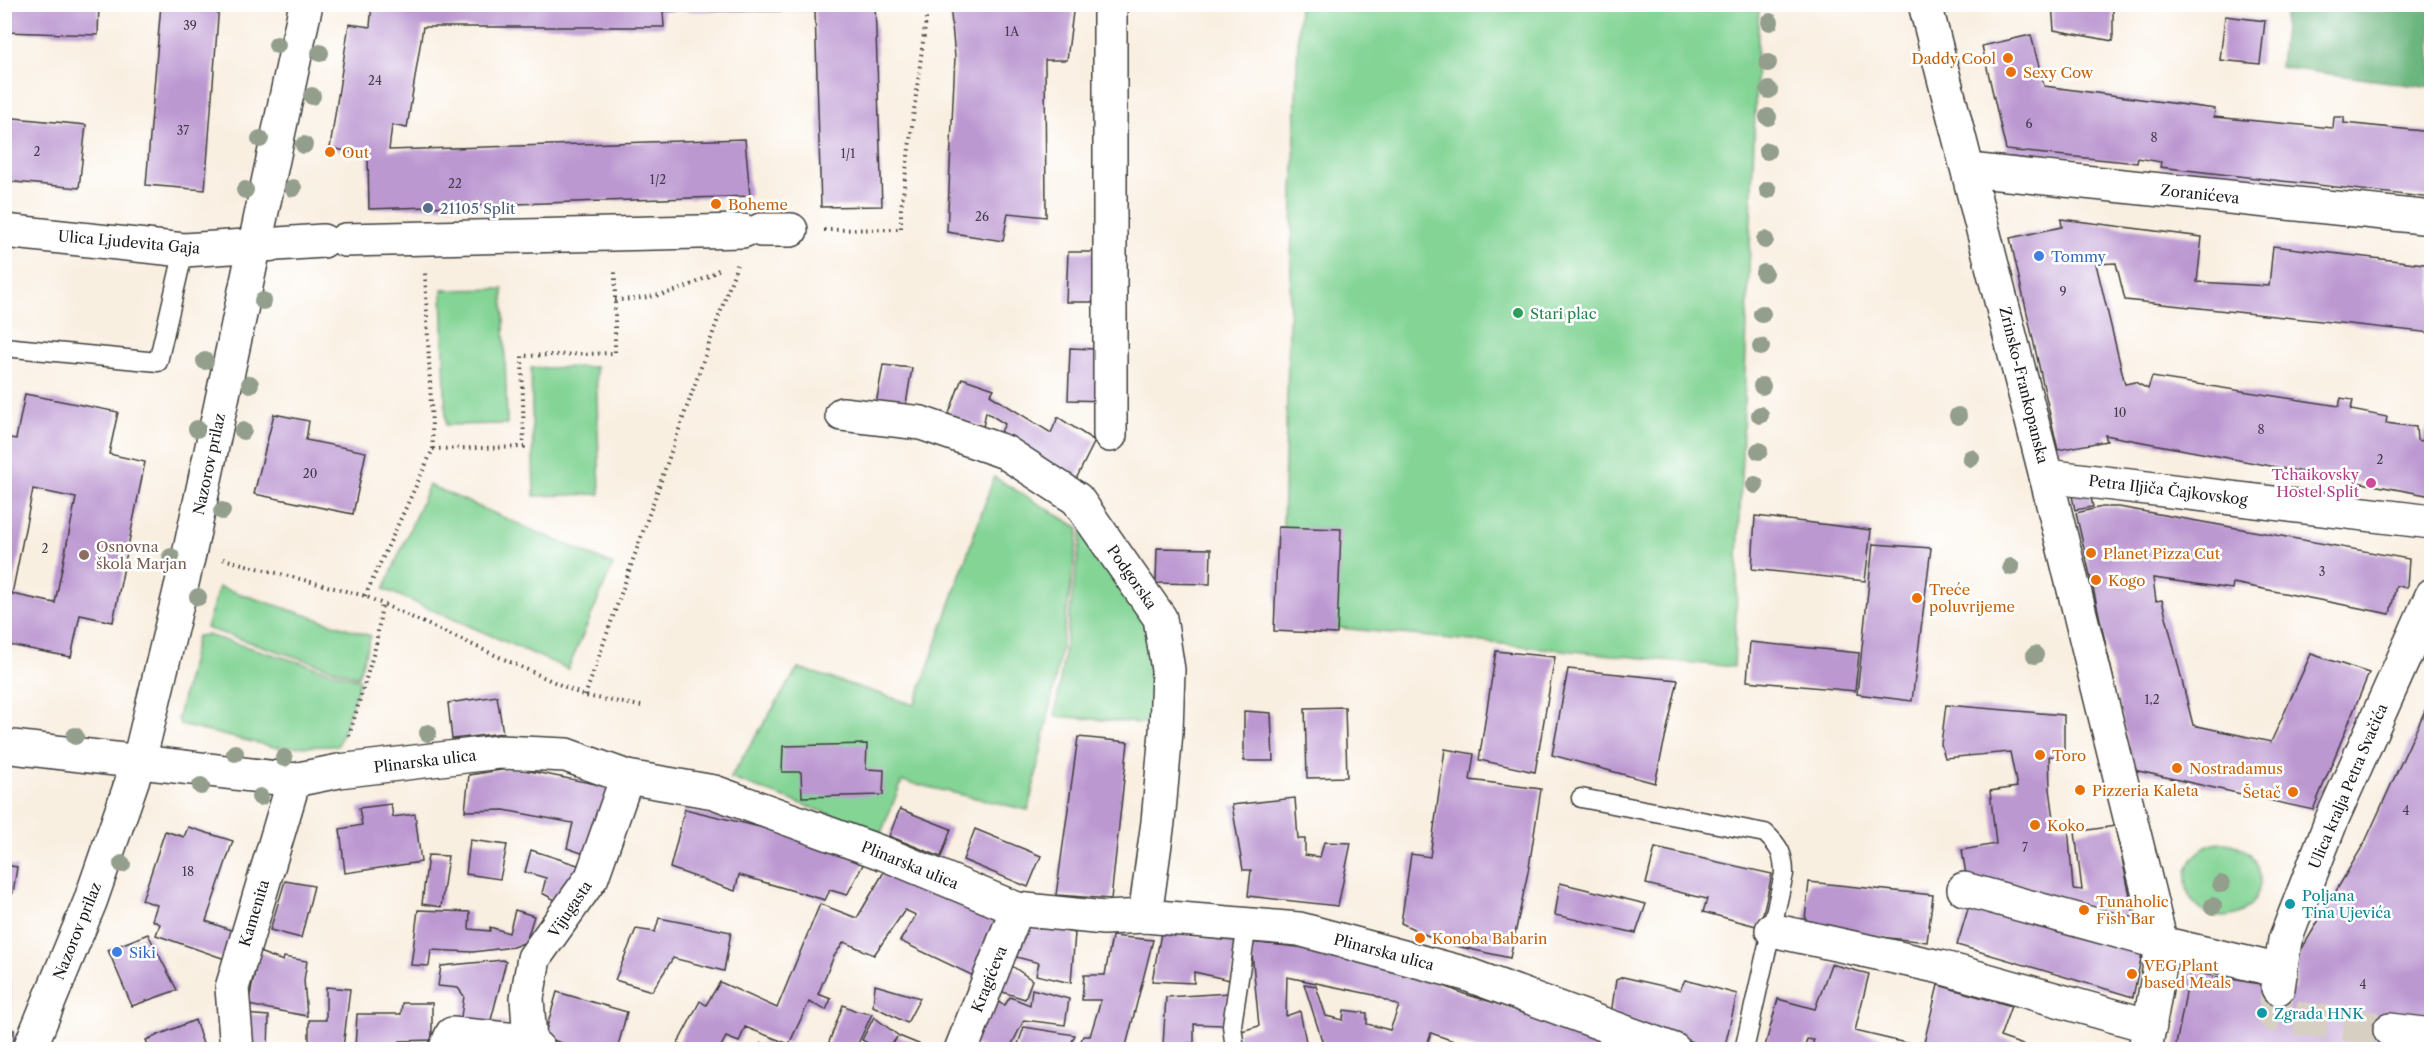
<svg xmlns="http://www.w3.org/2000/svg" width="2436" height="1054" font-family="'Libre Caslon Text',serif">
  <style>
    .green { fill: #83d495; stroke: #507858; stroke-width: 1.5 }
    .forest { fill: #6ab67e; stroke: #43694d; stroke-width: 1.5 }
    .building { fill: #bc98d1; fill-rule: evenodd }
    .lines { fill: none; stroke-linecap: round; stroke-linejoin: round }
    .street-tunnel { stroke: #d8cfc3; stroke-width: 33; stroke-dasharray: 33 16; stroke-linecap: butt }
    .lane-casing { stroke: #3d3c3a; stroke-width: 21 }
    .street-casing { stroke: #3d3c3a; stroke-width: 36 }
    .path { stroke: #3d3c3a; stroke-width: 4; stroke-dasharray: 1.5 4.5; stroke-linecap: butt }
    .lane { stroke: #fff; stroke-width: 18 }
    .street { stroke: #fff; stroke-width: 33 }
    .tree { fill: #939e8c }
    .food-dot { fill: #e8710a; stroke: #fff; stroke-width: 2 }
    .service-dot { fill: #5c6f8a; stroke: #fff; stroke-width: 2 }
    .shop-dot { fill: #3f7fe0; stroke: #fff; stroke-width: 2 }
    .leisure-dot { fill: #2e9e5b; stroke: #fff; stroke-width: 2 }
    .hotel-dot { fill: #d1479c; stroke: #fff; stroke-width: 2 }
    .education-dot { fill: #8d6e63; stroke: #fff; stroke-width: 2 }
    .culture-dot { fill: #0f9aa8; stroke: #fff; stroke-width: 2 }
    .labels { text-anchor: middle; dominant-baseline: central; stroke-width: 5; stroke-linejoin: round; paint-order: stroke }
    .number-label { font-size: 12px; fill: #443b49 }
    .food-label { font-size: 15px; fill: #c56008; stroke: #fff; text-anchor: start }
    .street-label { font-size: 15px; fill: #1c1c1c; stroke: #fff }
    .service-label { font-size: 15px; fill: #4e5e75; stroke: #fff; text-anchor: start }
    .shop-label { font-size: 15px; fill: #366cbe; stroke: #fff; text-anchor: start }
    .leisure-label { font-size: 15px; fill: #27864d; stroke: #fff; text-anchor: start }
    .hotel-label { font-size: 15px; fill: #b23c85; stroke: #fff; text-anchor: end }
    .education-label { font-size: 15px; fill: #785e54; stroke: #fff; text-anchor: start }
    .culture-label { font-size: 15px; fill: #0d838f; stroke: #fff; text-anchor: start }
  </style>
  <rect width="100%" height="100%" fill="#fff"/>
  <filter id="ink" filterUnits="userSpaceOnUse"><feTurbulence type="fractalNoise" baseFrequency=".0167" numOctaves="2"/><feDisplacementMap in="SourceGraphic" scale="12" xChannelSelector="R" yChannelSelector="G"/><feConvolveMatrix kernelMatrix="1 2 1 2 8 2 1 2 1" color-interpolation-filters="sRGB"/></filter>
  <filter id="wash" filterUnits="userSpaceOnUse"><feTurbulence type="fractalNoise" baseFrequency=".008" numOctaves="4" result="noise"/><feDisplacementMap in="SourceGraphic" scale="24" xChannelSelector="R" yChannelSelector="G"/><feGaussianBlur stdDeviation="1.35" result="paint"/><feColorMatrix in="noise" values="0 0 0 0 0 0 0 0 0 0 0 0 0 0 0 0 0 1.4 0 .05"/><feComposite in="paint" operator="in"/></filter>
  <g filter="url(#wash)">
    <rect width="100%" height="100%" fill="#f9efe1"/>
    <g class="green">
      <polygon points="1299,5 1759,5 1734,667 1280,622"/>
      <polygon points="503,289 507,424 446,425 442,290"/>
      <polygon points="596,367 600,494 534,496 531,368"/>
      <path d="M994,477L1079,528C1067,623 1050,716 1028,810L902,781L881,833L730,778L798,668L915,705Z"/>
      <polygon points="429,485 613,565 568,669 384,589"/>
      <polygon points="1082,530 1159,638 1152,724 1055,716"/>
      <polygon points="219,587 371,636 358,677 206,628"/>
      <polygon points="207,635 360,680 338,746 274,747 180,725 178,718 197,636"/>
      <circle cx="2223" cy="880" r="37"/>
    </g>
    <polygon class="forest" points="2286,5 2431,5 2431,88 2280,67"/>
    <g id="blocks">
      <g class="building">
        <polygon points="4,4 99,4 98,35 4,32"/>
        <polygon points="161,4 219,4 205,190 146,185"/>
        <polygon points="372,4 875,4 882,206 821,207 815,11 663,11 664,27 423,27 407,128 392,125 389,150 745,139 750,196 369,209 368,155 330,148 349,24 370,27"/>
        <polygon points="950,4 1074,4 1067,60 1045,60 1046,217 1008,213 1003,241 947,232 955,57"/>
        <polygon points="2052,4 2113,4 2113,41 2054,30"/>
        <polygon points="2225,16 2265,21 2260,64 2220,60"/>
        <polygon points="2031,35 2044,86 2215,109 2214,117 2333,128 2334,117 2344,117 2344,123 2432,132 2432,198 2160,167 2161,162 2138,158 2137,163 2006,150 1982,46"/>
        <polygon points="4,117 86,125 79,188 4,181"/>
        <polygon points="2061,219 2202,237 2197,282 2269,286 2273,246 2432,265 2432,333 2125,300 2116,263 2096,264 2125,384 2135,382 2148,389 2152,377 2339,406 2341,398 2353,400 2351,410 2387,417 2386,423 2416,427 2417,440 2421,441 2432,418 2432,496 2105,435 2107,441 2058,450 2010,238 2062,227"/>
        <polygon points="1068,252 1095,252 1094,302 1066,302"/>
        <polygon points="1070,348 1094,349 1109,401 1068,400"/>
        <polygon points="883,365 912,368 905,410 876,404"/>
        <polygon points="962,378 994,389 990,395 1051,433 1058,417 1095,441 1074,483 994,444 1005,424 986,412 983,427 948,416"/>
        <path d="M25,394L118,412L109,454L145,462L113,622L80,615L71,657L4,644V437L16,439ZM33,489L76,498L55,603L12,594Z"/>
        <polygon points="274,414 309,421 306,440 366,452 353,514 254,494"/>
        <polygon points="2089,488 2093,507 2075,510 2071,491"/>
        <polygon points="2102,507 2119,507 2409,559 2407,587 2396,586 2390,614 2233,583 2232,589 2153,578 2156,601 2162,600 2193,725 2271,742 2311,654 2369,673 2313,810 2134,770 2076,513"/>
        <polygon points="1755,516 1871,530 1865,581 1752,569"/>
        <polygon points="1278,527 1341,529 1337,634 1274,631"/>
        <polygon points="1873,544 1931,548 1912,701 1857,694"/>
        <polygon points="1157,548 1211,549 1210,584 1156,583"/>
        <polygon points="1750,642 1859,653 1855,691 1747,681"/>
        <polygon points="1496,651 1555,657 1535,772 1479,760"/>
        <polygon points="1568,669 1678,680 1655,783 1552,755"/>
        <polygon points="2432,695 2432,1028 2406,1050 2175,1050 2190,972 2294,990 2300,952 2365,842"/>
        <polygon points="497,696 503,733 452,739 448,703"/>
        <polygon points="1946,705 2064,715 2064,758 2049,756 2050,789 2055,826 2068,825 2073,889 2082,890 2075,832 2115,826 2135,919 1967,881 1962,850 1996,844 1990,791 2017,787 2010,752 1945,758 1941,744"/>
        <polygon points="1345,707 1347,777 1307,778 1305,708"/>
        <polygon points="1244,711 1271,713 1273,761 1244,761"/>
        <polygon points="1078,737 1128,742 1111,899 1056,895"/>
        <polygon points="867,744 866,769 884,770 883,795 802,797 801,772 782,772 783,746"/>
        <polygon points="1445,749 1474,754 1470,780 1541,789 1529,867 1510,958 1443,943 1401,923 1411,854 1430,857"/>
        <polygon points="514,768 611,787 593,857 567,848 573,823 504,810 465,811 469,775"/>
        <polygon points="1295,798 1298,839 1305,839 1305,855 1320,857 1324,842 1351,843 1338,906 1248,896 1251,870 1243,870 1232,805"/>
        <polygon points="391,804 393,817 415,814 421,862 345,873 340,829 362,825 359,808"/>
        <polygon points="685,809 813,840 867,857 847,895 830,890 825,900 739,875 735,891 670,868"/>
        <polygon points="900,809 951,829 941,857 889,836"/>
        <polygon points="188,827 233,841 206,921 236,932 228,960 156,935 160,924 152,920 157,905 142,900 165,831 184,837"/>
        <polygon points="975,829 1041,856 1028,887 963,860"/>
        <polygon points="470,840 507,845 500,879 466,874"/>
        <polygon points="1655,848 1772,874 1760,927 1703,912 1707,899 1646,884"/>
        <polygon points="531,850 587,868 568,907 542,893 546,878 525,872"/>
        <polygon points="428,855 448,856 441,907 422,904"/>
        <polygon points="4,865 17,867 13,893 4,892"/>
        <polygon points="888,865 1009,921 982,980 900,941 916,915 905,910 874,955 844,942 834,956 818,994 831,999 826,1010 809,1002 789,1044 745,1027 739,1042 726,1037 719,1050 689,1050 678,1043 700,1001 706,1005 720,982 777,1008 820,904 857,918"/>
        <polygon points="285,881 314,886 301,938 270,930"/>
        <polygon points="1809,882 1933,895 1927,942 1804,929"/>
        <polygon points="1560,883 1646,904 1636,933 1555,915"/>
        <polygon points="1972,896 2143,949 2133,997 1957,945"/>
        <polygon points="418,910 470,912 469,929 490,931 490,927 509,933 515,910 534,916 526,942 513,947 473,952 431,950 429,966 411,965"/>
        <polygon points="659,918 731,932 724,971 673,958 652,991 615,980 636,929 655,932"/>
        <polygon points="1024,923 1075,933 1071,983 1036,975 1039,963 1009,955"/>
        <polygon points="1161,933 1239,941 1230,980 1194,972 1194,983 1152,981"/>
        <polygon points="148,934 177,990 132,1006 108,950"/>
        <polygon points="1112,936 1153,940 1125,1050 1077,1050 1083,1036 1090,1036 1101,1000 1082,1000 1084,975 1105,975"/>
        <polygon points="1251,942 1307,948 1432,981 1464,994 1602,1034 1597,1050 1479,1050 1431,1033 1425,1050 1325,1050 1304,984 1316,986 1326,1016 1343,1020 1344,1010 1367,1013 1367,1024 1390,1030 1399,1006 1374,995 1287,977 1286,1016 1300,1011 1307,1047 1241,1050 1238,1032 1259,1026"/>
        <polygon points="259,952 283,961 284,957 307,961 304,980 307,1016 248,1005"/>
        <polygon points="503,960 506,962 491,1020 512,1024 459,1030 464,996 458,988 438,986 441,966"/>
        <polygon points="1005,961 1032,980 1025,999 993,989"/>
        <polygon points="1831,964 1869,974 1855,1031 1923,1047 1938,985 2011,1006 2000,1037 2037,1050 1810,1050 1814,1040 1807,1039 1804,1050 1764,1050 1778,999 1815,1009"/>
        <polygon points="1623,977 1680,990 1685,980 1737,994 1724,1050 1716,1050 1611,1014 1616,980"/>
        <rect x="4" y="983" width="7" height="34"/>
        <polygon points="875,985 920,998 907,1023 873,1006"/>
        <polygon points="326,987 350,989 343,1048 309,1050 309,1020 326,1020"/>
        <polygon points="1032,989 1069,999 1065,1025 1024,1020 1009,1050 988,1050 973,1044 990,999 1005,1005 1010,997 1030,1005"/>
        <polygon points="557,992 627,1012 617,1050 583,1050 544,1037"/>
        <polygon points="1229,993 1223,1025 1194,1024 1194,1043 1163,1045 1166,997"/>
        <polygon points="402,1003 432,1003 432,1040 400,1041 400,1048 355,1048 357,1014 401,1014"/>
        <polygon points="843,1005 856,1011 872,1014 855,1050 826,1050"/>
        <polygon points="244,1014 269,1016 268,1050 248,1050"/>
        <polygon points="874,1017 899,1036 926,1047 925,1050 890,1050 897,1037 888,1050 880,1050 862,1040"/>
        <polygon points="195,1020 205,1050 150,1050 146,1040"/>
        <polygon points="1024,1027 1075,1035 1068,1050 1016,1050"/>
        <rect x="4" y="1030" width="10" height="20"/>
        <polygon points="761,1043 790,1048 790,1050 758,1050"/>
      </g>
    </g>
  </g>
  <g filter="url(#ink)">
    <use href="#blocks" fill-opacity="0" stroke="#3d3c3a" stroke-width="1.5"/>
    <g class="lines">
      <polyline class="street-tunnel" points="2278,988 2274,1015 2390,1030"/>
      <defs>
        <g id="lane">
          <polyline points="4,347 158,362 184,250"/>
          <path d="M1581,798L1765,833C1779,846 1784,854 1784,874L1744,1050"/>
          <polyline points="1235,1050 1232,1025 1247,925"/>
        </g>
        <g id="street">
          <polyline points="1110,4 1110,435"/>
          <polyline points="1925,4 2046,476 2161,943 2159,971 2145,1050"/>
          <polyline points="1969,170 2432,218"/>
          <polyline points="761,230 791,230"/>
          <polyline points="4,231 184,250 323,241"/>
          <polyline points="345,240 743,231"/>
          <polyline points="842,414 921,423 1005,452 1077,499 1160,618 1168,670 1166,732 1158,822 1145,916"/>
          <polyline points="2046,476 2432,522"/>
          <polyline points="4,746 294,780 339,771 499,752 566,755 627,777 714,792 885,854 1017,909 1104,918 1145,916 1299,929 1466,974 1674,1050"/>
          <polyline points="1964,889 2161,943 2281,971"/>
          <polyline points="1772,930 1940,967 2150,1026"/>
          <polyline points="2278,988 2285,940 2332,819 2432,595"/>
          <polyline points="2390,1030 2432,1035"/>
          <polyline points="29,1050 90,902 139,761 190,550 306,4"/>
          <polyline points="237,1050 232,988 294,780"/>
          <polyline points="445,1050 452,1034 530,1041"/>
          <polyline points="539,1050 530,1041 527,998 534,958 592,877 627,777"/>
          <polyline points="961,1050 1017,909"/>
        </g>
      </defs>
      <use href="#lane" class="lane-casing"/>
      <use href="#street" class="street-casing"/>
      <g class="path">
        <polyline points="792,4 792,11"/>
        <polyline points="824,230 901,229 901,209 928,4"/>
        <path d="M615,300C653,299 689,291 721,268"/>
        <polyline points="433,449 524,447 522,356 615,353 615,270"/>
        <polyline points="223,559 365,596 585,696 641,706"/>
        <polyline points="365,596 433,449 425,273"/>
        <polyline points="585,696 737,265"/>
        <polyline points="349,736 376,645 382,604"/>
      </g>
      <use href="#lane" class="lane"/>
      <use href="#street" class="street"/>
    </g>
    <g class="tree">
      <circle cx="1770" cy="22" r="9"/>
      <circle cx="277" cy="45" r="9"/>
      <circle cx="320" cy="53" r="9"/>
      <circle cx="1768" cy="63" r="9"/>
      <circle cx="1769" cy="90" r="9"/>
      <circle cx="312" cy="96" r="9"/>
      <circle cx="1768" cy="117" r="9"/>
      <circle cx="260" cy="139" r="9"/>
      <circle cx="304" cy="145" r="9"/>
      <circle cx="1767" cy="151" r="9"/>
      <circle cx="293" cy="188" r="9"/>
      <circle cx="245" cy="190" r="9"/>
      <circle cx="1768" cy="190" r="9"/>
      <circle cx="1765" cy="240" r="9"/>
      <circle cx="1764" cy="273" r="9"/>
      <circle cx="263" cy="301" r="9"/>
      <circle cx="1762" cy="314" r="9"/>
      <circle cx="1761" cy="347" r="9"/>
      <circle cx="205" cy="361" r="9"/>
      <circle cx="250" cy="384" r="9"/>
      <circle cx="1762" cy="386" r="9"/>
      <circle cx="1760" cy="415" r="9"/>
      <circle cx="1958" cy="416" r="9"/>
      <circle cx="197" cy="429" r="9"/>
      <circle cx="243" cy="431" r="9"/>
      <circle cx="1759" cy="451" r="9"/>
      <circle cx="1971" cy="458" r="9"/>
      <circle cx="1755" cy="485" r="9"/>
      <circle cx="222" cy="511" r="9"/>
      <circle cx="171" cy="557" r="9"/>
      <circle cx="2011" cy="567" r="9"/>
      <circle cx="198" cy="597" r="9"/>
      <circle cx="2035" cy="655" r="9"/>
      <circle cx="428" cy="733" r="9"/>
      <circle cx="75" cy="736" r="9"/>
      <circle cx="235" cy="753" r="9"/>
      <circle cx="284" cy="758" r="9"/>
      <circle cx="201" cy="786" r="9"/>
      <circle cx="260" cy="797" r="9"/>
      <circle cx="122" cy="864" r="9"/>
      <circle cx="2221" cy="884" r="9"/>
      <circle cx="2213" cy="906" r="9"/>
    </g>
  </g>
  <g class="food-dot">
    <circle cx="2008" cy="58" r="6"/>
    <circle cx="2011" cy="72" r="6"/>
    <circle cx="330" cy="152" r="6"/>
    <circle cx="716" cy="204" r="6"/>
    <circle cx="2091" cy="553" r="6"/>
    <circle cx="2096" cy="580" r="6"/>
    <circle cx="1917" cy="598" r="6"/>
    <circle cx="2040" cy="755" r="6"/>
    <circle cx="2177" cy="768" r="6"/>
    <circle cx="2080" cy="790" r="6"/>
    <circle cx="2293" cy="792" r="6"/>
    <circle cx="2035" cy="825" r="6"/>
    <circle cx="2084" cy="910" r="6"/>
    <circle cx="1420" cy="938" r="6"/>
    <circle cx="2132" cy="974" r="6"/>
  </g>
  <circle class="service-dot" cx="428" cy="208" r="6"/>
  <g class="shop-dot">
    <circle cx="2039" cy="256" r="6"/>
    <circle cx="117" cy="952" r="6"/>
  </g>
  <circle class="leisure-dot" cx="1518" cy="313" r="6"/>
  <circle class="hotel-dot" cx="2371" cy="483" r="6"/>
  <circle class="education-dot" cx="84" cy="555" r="6"/>
  <g class="culture-dot">
    <circle cx="2290" cy="904" r="6"/>
    <circle cx="2262" cy="1013" r="6"/>
  </g>
  <g class="labels">
    <g class="number-label">
      <text x="190" y="25">39</text>
      <text x="1012" y="31">1A</text>
      <text x="375" y="80">24</text>
      <text x="2029" y="123">6</text>
      <text x="183" y="130">37</text>
      <text x="2154" y="137">8</text>
      <text x="37" y="151">2</text>
      <text x="848" y="153">1/1</text>
      <text x="658" y="179">1/2</text>
      <text x="455" y="183">22</text>
      <text x="982" y="216">26</text>
      <text x="2063" y="291">9</text>
      <text x="2120" y="412">10</text>
      <text x="2261" y="429">8</text>
      <text x="2380" y="459">2</text>
      <text x="310" y="473">20</text>
      <text x="45" y="548">2</text>
      <text x="2322" y="571">3</text>
      <text x="2152" y="699">1,2</text>
      <text x="2406" y="810">4</text>
      <text x="2025" y="847">7</text>
      <text x="188" y="871">18</text>
      <text x="2363" y="984">4</text>
    </g>
    <g class="food-label">
      <text x="1996" y="58" text-anchor="end">Daddy Cool</text>
      <text x="2023" y="72">Sexy Cow</text>
      <text x="342" y="152">Out</text>
      <text x="728" y="204">Boheme</text>
      <text x="2103" y="553">Planet Pizza Cut</text>
      <text x="2108" y="580">Kogo</text>
      <text x="1929" y="589">Treće<tspan x="1929" dy="17">poluvrijeme</tspan></text>
      <text x="2052" y="755">Toro</text>
      <text x="2189" y="768">Nostradamus</text>
      <text x="2092" y="790">Pizzeria Kaleta</text>
      <text x="2281" y="792" text-anchor="end">Šetač</text>
      <text x="2047" y="825">Koko</text>
      <text x="2096" y="901">Tunaholic<tspan x="2096" dy="17">Fish Bar</tspan></text>
      <text x="1432" y="938">Konoba Babarin</text>
      <text x="2144" y="965">VEG Plant<tspan x="2144" dy="17">based Meals</tspan></text>
    </g>
    <g class="street-label">
      <text transform="translate(2200 194) rotate(6)">Zoranićeva</text>
      <text transform="translate(129 242) rotate(5)">Ulica Ljudevita Gaja</text>
      <text transform="translate(2024 385) rotate(76)">Zrinsko-Frankopanska</text>
      <text transform="translate(209 464) rotate(-78)">Nazorov prilaz</text>
      <text transform="translate(2168 490) rotate(7)">Petra Iljiča Čajkovskog</text>
      <text transform="translate(1132 577) rotate(55)">Podgorska</text>
      <text transform="translate(425 761) rotate(-7)">Plinarska ulica</text>
      <text transform="translate(2348 786) rotate(-67)">Ulica kralja Petra Svačića</text>
      <text transform="translate(910 865) rotate(22)">Plinarska ulica</text>
      <text transform="translate(570 909) rotate(-56)">Vijugasta</text>
      <text transform="translate(254 913) rotate(-73)">Kamenita</text>
      <text transform="translate(77 931) rotate(-68)">Nazorov prilaz</text>
      <text transform="translate(1384 952) rotate(15)">Plinarska ulica</text>
      <text transform="translate(989 979) rotate(-68)">Kragićeva</text>
    </g>
    <g class="service-label">
      <text x="440" y="208">21105 Split</text>
    </g>
    <g class="shop-label">
      <text x="2051" y="256">Tommy</text>
      <text x="129" y="952">Siki</text>
    </g>
    <g class="leisure-label">
      <text x="1530" y="313">Stari plac</text>
    </g>
    <g class="hotel-label">
      <text x="2359" y="474">Tchaikovsky<tspan x="2359" dy="17">Hostel Split</tspan></text>
    </g>
    <g class="education-label">
      <text x="96" y="546">Osnovna<tspan x="96" dy="17">škola Marjan</tspan></text>
    </g>
    <g class="culture-label">
      <text x="2302" y="895">Poljana<tspan x="2302" dy="17">Tina Ujevića</tspan></text>
      <text x="2274" y="1013">Zgrada HNK</text>
    </g>
  </g>
  <rect width="2436" height="1054" fill="none" stroke="#fff" stroke-width="24"/>
</svg>
